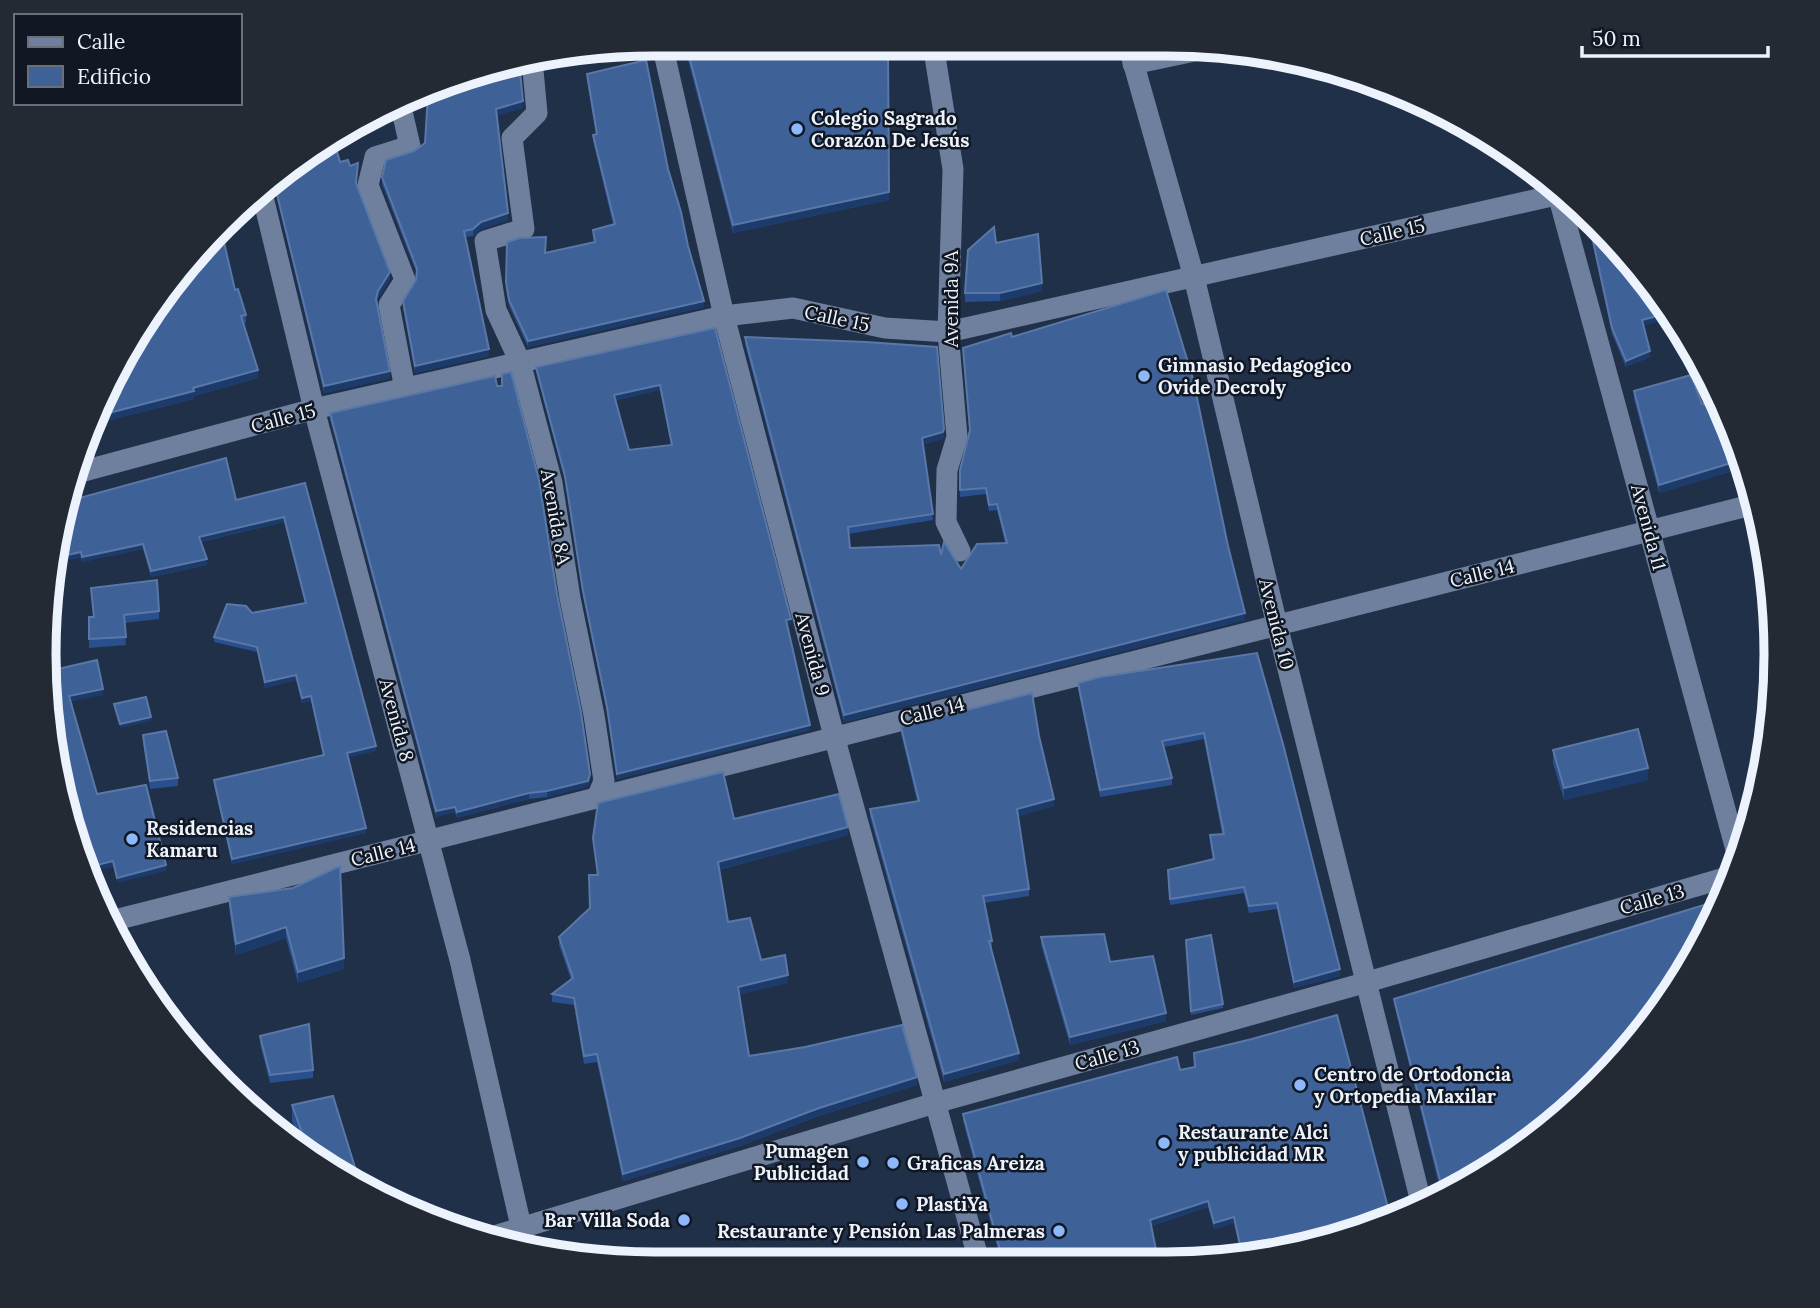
<svg xmlns="http://www.w3.org/2000/svg" width="1820" height="1308" font-family="Lora,serif">
  <style>
    .lines { fill: none; stroke-linecap: round; stroke-linejoin: round }
    .minor { stroke: #6e809e; stroke-width: 21 }
    .wall { fill: #294f8c; fill-rule: evenodd }
    .shaded-wall { fill: #1c3b6b }
    .building { fill: #3e6198; stroke: #5978a8; stroke-width: 2; fill-rule: evenodd }
    .poi-dot { fill: #8db9fc; stroke: #111823; stroke-width: 2.5 }
    .labels { text-anchor: middle; dominant-baseline: central; stroke-width: 5; stroke-linejoin: round; paint-order: stroke }
    .poi-label { font-size: 19px; font-weight: bold; fill: #ecf3fd; stroke: #111823; text-anchor: start }
    .street-label { font-size: 19px; fill: #ecf3fd; stroke: #111823 }
    .rim { fill: none; stroke: #ecf3fd; stroke-width: 9 }
  </style>
  <rect width="100%" height="100%" fill="#203048"/>
  <g class="lines">
    <g class="minor">
      <polyline points="662,44 724,316 834,736 979,1261"/>
      <polyline points="933,44 953,169 948,332 957,437 947,470 946,522 960,551"/>
      <polyline points="1128,44 1194,277 1277,625 1422,1206"/>
      <polyline points="532,60 537,113 512,138 524,229 485,241 496,310 520,362 552,483 570,598 594,715 604,781 597,798"/>
      <polyline points="1133,64 1209,48"/>
      <polyline points="401,107 410,146 375,157 368,185 405,280 389,305 405,389"/>
      <polyline points="262,193 314,409 460,960 526,1248"/>
      <polyline points="1559,198 1738,857"/>
      <polyline points="80,472 314,409 724,316 793,308 885,328 948,332 1556,195"/>
      <polyline points="111,921 1755,504"/>
      <polyline points="484,1239 935,1103 1364,983 1731,876"/>
    </g>
  </g>
  <g class="wall">
    <polygon points="687,48 889,200 733,233 687,56"/>
    <polygon points="587,74 668,169 704,307 528,347 509,306 506,288 507,242 545,253 594,242 593,230 613,224 593,141 593,135 596,134 587,80"/>
    <polygon points="428,95 523,108 496,115 508,220 481,229 473,236 465,237 489,356 415,373 403,308 403,301 416,280 417,274 382,184 382,177 425,143"/>
    <polygon points="315,146 340,162 358,170 356,184 390,279 378,298 377,303 390,378 324,393 275,190 271,185"/>
    <polygon points="1588,221 1625,252 1673,318 1644,325 1650,357 1626,367 1612,334"/>
    <polygon points="996,243 1042,291 1000,301 965,302 965,293"/>
    <polygon points="235,290 246,315 246,323 243,323 258,378 194,396 194,399 94,424"/>
    <path d="M715,328L791,624L787,625L810,730L617,779L607,712L583,596L565,481L536,372V367ZM660,390L671,445L629,450L616,400Z"/>
    <polygon points="745,337 944,436 943,439 923,444 933,520 848,534 850,548 941,555 961,569 1005,543 997,510 989,511 986,494 960,497 960,470 970,432 963,348 1012,337 1228,546 1245,620 844,722 745,344"/>
    <polygon points="1634,391 1702,404 1744,458 1746,467 1659,493 1634,399"/>
    <polygon points="330,413 557,594 590,779 588,786 547,797 529,799 457,818 455,812 436,817 330,419"/>
    <polygon points="305,483 376,751 348,757 366,833 232,864 214,785 214,780 323,755 311,701 302,703 296,680 265,688 257,652 214,642 214,637 252,613 305,604 284,522 201,542 207,565 151,577 143,549 82,562 81,557 52,564 236,500"/>
    <polygon points="91,588 159,611 159,619 125,623 126,645 89,648 89,617 94,617"/>
    <polygon points="1257,653 1340,976 1294,988 1277,909 1249,913 1244,893 1170,905 1168,877 1213,859 1210,841 1210,835 1222,834 1204,739 1164,747 1172,778 1172,785 1100,797 1078,689 1078,683"/>
    <polygon points="901,727 1039,736 1054,806 1018,816 1029,889 1029,896 984,903 992,941 992,948 991,949 1019,1060 944,1082 870,817 870,809 917,801 901,734"/>
    <polygon points="143,735 178,778 178,786 150,789 143,743"/>
    <polygon points="1553,750 1648,780 1564,800 1553,763"/>
    <polygon points="734,819 848,835 719,870 728,922 761,960 788,983 739,994 749,1056 917,1085 819,1116 740,1146 623,1181 597,1062 584,1064 574,1005 552,1002 552,994 571,980 559,945 559,937 590,908 597,875 593,838"/>
    <polygon points="293,888 344,969 298,983 286,938 236,955 229,908 229,897"/>
    <polygon points="1041,937 1166,1021 1070,1045 1041,945"/>
    <polygon points="1186,940 1223,1004 1223,1008 1191,1015"/>
    <polygon points="1394,999 1568,1113 1442,1197 1394,1004"/>
    <polygon points="260,1036 313,1070 313,1078 270,1083 260,1044"/>
    <polygon points="1194,1067 1246,1259 1242,1259 1234,1223 1214,1229 1208,1207 1151,1226 1158,1260 1001,1261 963,1121 963,1114"/>
    <polygon points="292,1105 361,1187 303,1151 292,1121"/>
  </g>
  <g class="shaded-wall">
    <polygon points="605,50 563,68 563,61 582,53"/>
    <polygon points="523,101 523,108 496,116 496,109"/>
    <polygon points="889,192 889,200 733,233 733,225"/>
    <polygon points="508,213 508,220 481,229 473,236 473,229 481,222"/>
    <polygon points="390,272 390,279 378,298 376,306 378,291"/>
    <polygon points="1042,283 1042,291 1000,301 1000,293"/>
    <polygon points="704,301 704,307 528,347 528,341"/>
    <polygon points="1669,313 1673,318 1642,326 1642,320"/>
    <polygon points="489,349 489,356 415,373 415,366"/>
    <polygon points="1650,351 1650,357 1626,367 1626,361"/>
    <polygon points="258,370 258,378 194,396 194,399 94,424 97,416"/>
    <polygon points="390,371 390,378 324,393 324,386"/>
    <polygon points="660,385 660,390 614,400 614,395"/>
    <polygon points="944,429 943,439 922,444 922,438"/>
    <polygon points="1744,459 1746,467 1659,493 1659,485"/>
    <polygon points="284,517 284,522 199,542 199,537"/>
    <polygon points="143,544 143,549 82,562 82,557"/>
    <polygon points="81,552 81,557 52,564 54,558"/>
    <polygon points="207,559 207,565 151,577 151,571"/>
    <polygon points="1245,613 1245,620 844,722 844,715"/>
    <polygon points="791,619 791,624 786,625 786,620"/>
    <polygon points="59,631 59,636 49,639 49,634"/>
    <polygon points="296,675 296,680 265,688 265,682"/>
    <polygon points="103,689 103,695 69,702 69,696"/>
    <polygon points="311,696 311,701 302,703 302,698"/>
    <polygon points="151,717 151,721 120,728 120,724"/>
    <polygon points="810,725 810,730 617,779 617,774"/>
    <polygon points="376,746 376,751 347,758 347,753"/>
    <polygon points="1648,768 1648,780 1564,800 1564,788"/>
    <polygon points="590,774 590,779 588,786 547,797 547,791"/>
    <polygon points="529,793 529,799 457,818 457,812"/>
    <polygon points="1054,799 1054,806 1017,817 1017,809"/>
    <polygon points="455,807 455,812 436,817 436,811"/>
    <polygon points="848,827 848,835 718,870 718,862"/>
    <polygon points="366,828 366,833 232,864 232,859"/>
    <polygon points="113,861 113,867 86,873 85,868"/>
    <polygon points="166,865 166,871 117,883 117,878"/>
    <polygon points="286,927 286,938 236,955 236,944"/>
    <polygon points="344,958 344,969 298,983 298,972"/>
    <polygon points="1340,969 1340,976 1294,988 1294,982"/>
    <polygon points="788,975 788,983 738,995 738,987"/>
    <polygon points="1166,1013 1166,1021 1070,1045 1070,1037"/>
    <polygon points="1019,1053 1019,1060 944,1082 944,1074"/>
    <polygon points="917,1077 917,1085 819,1116 740,1146 623,1181 623,1174"/>
    <polygon points="1208,1201 1208,1207 1150,1226 1150,1220"/>
    <polygon points="1234,1217 1234,1223 1214,1229 1214,1223"/>
  </g>
  <g class="building">
    <polygon points="702,44 887,44 888,49 889,192 733,225 687,48"/>
    <polygon points="582,53 563,61 562,56"/>
    <polygon points="646,60 668,169 681,212 688,246 704,301 528,341 509,300 506,282 507,242 520,238 546,237 545,253 595,242 593,230 615,224 593,135 597,134 587,74"/>
    <polygon points="519,62 523,101 496,109 508,213 481,222 473,229 464,231 489,349 415,366 403,301 416,280 417,269 382,177 386,160 414,151 425,143 428,95 496,65"/>
    <polygon points="333,138 340,162 348,160 350,166 358,163 356,183 390,272 378,291 376,299 390,371 324,386 274,182 315,146"/>
    <polygon points="1589,223 1625,252 1669,313 1642,320 1650,351 1626,361 1612,328"/>
    <polygon points="994,227 996,243 1038,234 1042,283 1000,293 965,293 968,250"/>
    <polygon points="223,238 235,290 238,289 246,315 241,316 258,370 193,388 194,391 97,416 107,384 195,252 207,241"/>
    <polygon points="1166,290 1193,379 1228,546 1245,613 844,715 745,337 866,342 937,347 944,429 943,432 922,438 933,514 848,527 850,548 939,545 941,555 944,542 961,569 977,544 1007,543 997,504 989,505 986,488 960,490 960,470 970,430 963,348 1011,333 1012,337"/>
    <path d="M715,328L791,619L786,620L810,725L617,774L607,707L583,591L565,476L536,367ZM660,385L672,445L629,450L614,395Z"/>
    <polygon points="511,372 539,480 557,594 581,712 590,774 588,781 547,791 529,793 457,812 455,807 436,811 330,413 495,376 497,386 502,386 502,374"/>
    <polygon points="1691,375 1702,404 1719,402 1744,459 1659,485 1634,391"/>
    <polygon points="226,458 236,500 305,483 376,746 347,753 366,828 232,859 214,780 324,755 311,696 302,698 296,675 265,682 257,647 214,637 227,604 246,606 252,613 306,603 284,517 199,537 207,559 151,571 143,544 82,557 81,552 54,558 72,500"/>
    <polygon points="157,580 159,611 124,615 126,637 89,639 89,617 94,617 91,588"/>
    <polygon points="52,601 59,631 49,634 49,602"/>
    <polygon points="1257,653 1283,744 1340,969 1294,982 1277,903 1249,906 1244,887 1170,899 1168,870 1214,859 1210,835 1224,834 1204,733 1162,741 1172,778 1100,790 1078,683 1100,677"/>
    <polygon points="97,660 103,689 69,696 97,794 146,785 166,865 117,878 113,861 85,868 49,734 49,671"/>
    <polygon points="1032,693 1039,736 1054,799 1017,809 1029,889 983,896 992,941 989,941 1019,1053 944,1074 870,809 919,801 901,727"/>
    <polygon points="146,697 151,717 120,724 114,704"/>
    <polygon points="1638,729 1648,768 1564,788 1553,750"/>
    <polygon points="166,731 178,778 150,781 143,735"/>
    <polygon points="723,772 734,819 839,794 848,827 718,862 728,922 750,918 761,960 785,955 788,975 738,987 749,1056 805,1047 902,1025 917,1077 819,1108 740,1138 623,1174 597,1054 584,1056 574,998 552,994 573,978 559,937 590,908 589,875 598,875 593,838 598,803"/>
    <polygon points="340,866 344,958 298,972 286,927 236,944 229,897 293,888"/>
    <polygon points="1714,902 1718,912 1713,924 1650,1026 1568,1113 1444,1196 1394,999"/>
    <polygon points="1104,934 1110,962 1153,956 1166,1013 1070,1037 1041,937"/>
    <polygon points="1211,935 1223,1004 1191,1011 1186,940"/>
    <polygon points="1337,1015 1390,1215 1243,1259 1234,1217 1214,1223 1208,1201 1150,1220 1158,1260 1003,1261 963,1114 1177,1057 1180,1070 1195,1067 1194,1053 1252,1039"/>
    <polygon points="309,1024 313,1070 270,1075 260,1036"/>
    <polygon points="333,1096 361,1187 310,1155 292,1105"/>
    <polygon points="949,1253 951,1261 918,1261"/>
  </g>
  <g class="poi-dot">
    <circle cx="797" cy="129" r="7"/>
    <circle cx="1144" cy="376" r="7"/>
    <circle cx="132" cy="839" r="7"/>
    <circle cx="1300" cy="1085" r="7"/>
    <circle cx="1164" cy="1143" r="7"/>
    <circle cx="863" cy="1162" r="7"/>
    <circle cx="893" cy="1163" r="7"/>
    <circle cx="902" cy="1204" r="7"/>
    <circle cx="684" cy="1220" r="7"/>
    <circle cx="1059" cy="1231" r="7"/>
  </g>
  <g class="labels">
    <g class="poi-label">
      <text x="811" y="118">Colegio Sagrado<tspan x="811" dy="22">Corazón De Jesús</tspan></text>
      <text x="1158" y="365">Gimnasio Pedagogico<tspan x="1158" dy="22">Ovide Decroly</tspan></text>
      <text x="146" y="828">Residencias<tspan x="146" dy="22">Kamaru</tspan></text>
      <text x="1314" y="1074">Centro de Ortodoncia<tspan x="1314" dy="22">y Ortopedia Maxilar</tspan></text>
      <text x="1178" y="1132">Restaurante Alci<tspan x="1178" dy="22">y publicidad MR</tspan></text>
      <text x="849" y="1151" text-anchor="end">Pumagen<tspan x="849" dy="22">Publicidad</tspan></text>
      <text x="907" y="1163">Graficas Areiza</text>
      <text x="916" y="1204">PlastiYa</text>
      <text x="670" y="1220" text-anchor="end">Bar Villa Soda</text>
      <text x="1045" y="1231" text-anchor="end">Restaurante y Pensión Las Palmeras</text>
    </g>
    <g class="street-label">
      <text transform="translate(1392 232) rotate(-13)">Calle 15</text>
      <text transform="translate(951 299) rotate(-90)">Avenida 9A</text>
      <text transform="translate(837 318) rotate(12)">Calle 15</text>
      <text transform="translate(283 418) rotate(-15)">Calle 15</text>
      <text transform="translate(556 517) rotate(80)">Avenida 8A</text>
      <text transform="translate(1649 527) rotate(75)">Avenida 11</text>
      <text transform="translate(1482 573) rotate(-14)">Calle 14</text>
      <text transform="translate(1277 624) rotate(76)">Avenida 10</text>
      <text transform="translate(813 654) rotate(75)">Avenida 9</text>
      <text transform="translate(932 711) rotate(-14)">Calle 14</text>
      <text transform="translate(397 720) rotate(75)">Avenida 8</text>
      <text transform="translate(383 852) rotate(-14)">Calle 14</text>
      <text transform="translate(1652 899) rotate(-16)">Calle 13</text>
      <text transform="translate(1107 1055) rotate(-16)">Calle 13</text>
    </g>
  </g>
  <path d="M0 0H1820V1308H0ZM654 56H1166A598 598 0 0 1 1764 654V654A598 598 0 0 1 1166 1252H654A598 598 0 0 1 56 654V654A598 598 0 0 1 654 56Z" fill="#232a34" fill-rule="evenodd"/>
  <path class="rim" d="M654 56H1166A598 598 0 0 1 1764 654V654A598 598 0 0 1 1166 1252H654A598 598 0 0 1 56 654V654A598 598 0 0 1 654 56Z"/>
  <rect x="14" y="14" width="228" height="91" fill="#111823" stroke="#69707a" stroke-width="2"/>
  <rect x="28" y="37" width="35" height="10" fill="#6e809e" stroke="#69707a" stroke-width="2"/>
  <text x="77" y="49" font-size="21" fill="#ecf3fd">Calle</text>
  <rect x="28" y="66" width="35" height="21" fill="#3e6198" stroke="#69707a" stroke-width="2"/>
  <text x="77" y="84" font-size="21" fill="#ecf3fd">Edificio</text>
  <path d="M1582 46v10h186v-10" fill="none" stroke="#ecf3fd" stroke-width="3.5"/>
  <text x="1592" y="46" font-size="21" fill="#ecf3fd" stroke="#111823" stroke-width="5" paint-order="stroke">50 m</text>
</svg>
